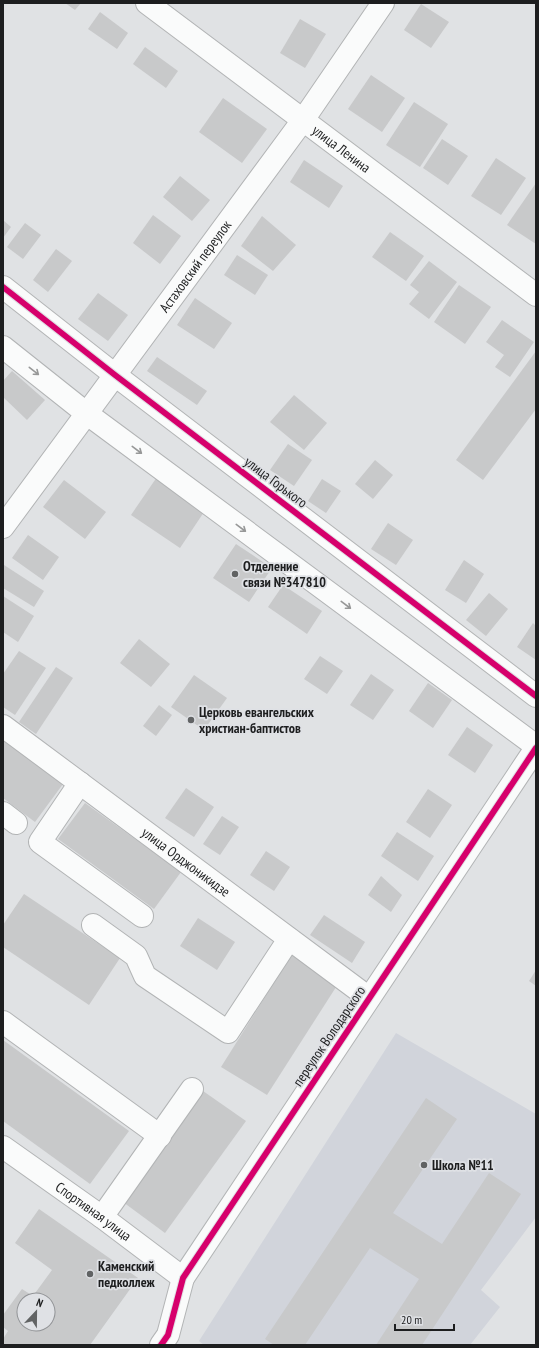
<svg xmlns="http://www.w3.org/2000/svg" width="539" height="1348" font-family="'PT Sans Narrow',sans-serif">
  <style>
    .built { fill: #d1d4db }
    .building { fill: #c8c9ca; fill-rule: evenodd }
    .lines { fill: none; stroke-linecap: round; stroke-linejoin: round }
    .minor-casing { stroke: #b2b4b5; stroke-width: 24 }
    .minor { stroke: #fafbfb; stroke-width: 22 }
    .cycleway-casing { stroke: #dfe1e5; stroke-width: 8 }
    .cycleway { stroke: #d6006c; stroke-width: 6 }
    .oneway { stroke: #979898 }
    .poi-dot { fill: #616364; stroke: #dfe1e5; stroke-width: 1.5 }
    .labels { text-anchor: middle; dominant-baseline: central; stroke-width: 3.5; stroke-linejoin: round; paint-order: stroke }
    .street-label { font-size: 14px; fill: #1d1e1f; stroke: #dfe1e5 }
    .poi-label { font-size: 14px; font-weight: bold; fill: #1d1e1f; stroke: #dfe1e5; text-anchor: start }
  </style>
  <rect width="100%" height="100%" fill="#e0e2e4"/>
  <polygon class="built" points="396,1033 536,1114 536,1217 481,1290 500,1307 470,1345 204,1345 199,1341"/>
  <g class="building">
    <polygon points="65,3 81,3 75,10"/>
    <polygon points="421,4 449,22 431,48 404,30"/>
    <polygon points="100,12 128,33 117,49 88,29"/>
    <polygon points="300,19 326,34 305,68 280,53"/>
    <polygon points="145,47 178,71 166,88 133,64"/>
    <polygon points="371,75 405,98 382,132 348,109"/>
    <polygon points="223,98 267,129 242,163 199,132"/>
    <polygon points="414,102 448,124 420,167 386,145"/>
    <polygon points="442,139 468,156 448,185 423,168"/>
    <polygon points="496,158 526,178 501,215 471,196"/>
    <polygon points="304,160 343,186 329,208 290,182"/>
    <polygon points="180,176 210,200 192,221 163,197"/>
    <polygon points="536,183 536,244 507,225"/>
    <polygon points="153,215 181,236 160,264 133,243"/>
    <polygon points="262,216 296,245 273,271 241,246"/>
    <polygon points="3,220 11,227 3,238"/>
    <polygon points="25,223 41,235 23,259 7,247"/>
    <polygon points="390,232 424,256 406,281 372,257"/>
    <polygon points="56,249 72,261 48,292 33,280"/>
    <polygon points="237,255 268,275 255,295 224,275"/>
    <polygon points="429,261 457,282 429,319 409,304 419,292 410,285"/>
    <polygon points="459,285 491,307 465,344 434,322"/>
    <polygon points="98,293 128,315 108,341 78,319"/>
    <polygon points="195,298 232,323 214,349 177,325"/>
    <polygon points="502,320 534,342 510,377 495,367 504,355 486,342"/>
    <polygon points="536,351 536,409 483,480 456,460"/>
    <polygon points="157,357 207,391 197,405 147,371"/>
    <polygon points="12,371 45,400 27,420 3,397 3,381"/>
    <polygon points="294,395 327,423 304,450 270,422"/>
    <polygon points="288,444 312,460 294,486 270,470"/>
    <polygon points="375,460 393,475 373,499 355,484"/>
    <polygon points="157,477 206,509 180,548 131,515"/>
    <polygon points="322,479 341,491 326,513 308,501"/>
    <polygon points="64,480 106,512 85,539 43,507"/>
    <polygon points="388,523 413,540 396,565 371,549"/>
    <polygon points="28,535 59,557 43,580 12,558"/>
    <polygon points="236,544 272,568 249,602 213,578"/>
    <polygon points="464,560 484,574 466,603 445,590"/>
    <polygon points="4,565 44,591 34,607 3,588"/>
    <polygon points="283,585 322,611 307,634 268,607"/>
    <polygon points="489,593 508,609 486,636 466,620"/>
    <polygon points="3,596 34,616 18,642 3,632"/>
    <polygon points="533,623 536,626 536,660 517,647"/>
    <polygon points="139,639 170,664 151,687 120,663"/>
    <polygon points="19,651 46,668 15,715 3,707 3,674"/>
    <polygon points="320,656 343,671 327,694 304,679"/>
    <polygon points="56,667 73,678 36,734 19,722"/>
    <polygon points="371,674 394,690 373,720 350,705"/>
    <polygon points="194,675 227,698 204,730 171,707"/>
    <polygon points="428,683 452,700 433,728 409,711"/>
    <polygon points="159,705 172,715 156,736 143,726"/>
    <polygon points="467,727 493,745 475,773 448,755"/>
    <polygon points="3,740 63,784 35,822 3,798"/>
    <polygon points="186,788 214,807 194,837 165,818"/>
    <polygon points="428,789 452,805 430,838 406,822"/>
    <polygon points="85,803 181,872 154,909 58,839"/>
    <polygon points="222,816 239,827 220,855 203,844"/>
    <polygon points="397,832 434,856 418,881 381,856"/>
    <polygon points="266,851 290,867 274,891 250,875"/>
    <polygon points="381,876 402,895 391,912 368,895"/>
    <polygon points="24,894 120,958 89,1005 3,947 3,925"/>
    <polygon points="324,915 365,942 352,963 310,935"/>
    <polygon points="198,918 235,942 217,970 180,946"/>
    <polygon points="292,954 338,984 267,1095 221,1067"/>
    <polygon points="536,970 536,986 529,981"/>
    <polygon points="3,1040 129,1131 90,1184 3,1121"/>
    <polygon points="203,1091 246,1121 165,1233 123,1202"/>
    <polygon points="426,1098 457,1119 393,1213 442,1244 489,1173 521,1194 422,1345 376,1345 419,1279 370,1248 305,1345 274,1345 265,1339"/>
    <path d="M39,1209L138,1278L90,1345H3V1339L8,1331L3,1327V1315L22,1289L33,1296L52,1270L15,1243ZM24,1300H48V1324H24Z"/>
  </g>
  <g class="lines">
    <defs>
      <g id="minor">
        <path id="s1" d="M147,3L536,295"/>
        <polyline points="3,287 115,375 536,696"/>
        <polyline points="3,347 86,413 536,746"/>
        <path id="s2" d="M3,527L303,120L383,3"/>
        <path id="s3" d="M3,726L369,998"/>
        <polyline points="80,783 40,842 142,916"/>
        <polyline points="3,813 16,823"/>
        <polyline points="93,925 136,956 145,976 228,1032 289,939"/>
        <polyline points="3,1022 160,1136"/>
        <path id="s4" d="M3,1147L102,1217L183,1278"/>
        <polyline points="102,1217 192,1089"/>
        <polyline points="161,1345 168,1335 183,1278 536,748"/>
      </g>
    </defs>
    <use href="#minor" class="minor-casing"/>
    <use href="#minor" class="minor"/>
    <defs>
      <g id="cycleway">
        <polyline points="3,287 115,375 536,696"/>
        <polyline points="161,1345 168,1335 183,1278 536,748"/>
      </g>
    </defs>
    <use href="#cycleway" class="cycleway-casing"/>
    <use href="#cycleway" class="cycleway"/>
  </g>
  <defs><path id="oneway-shaft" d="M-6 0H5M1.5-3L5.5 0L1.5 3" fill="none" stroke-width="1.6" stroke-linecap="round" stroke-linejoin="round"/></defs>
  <g class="oneway">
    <use href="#oneway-shaft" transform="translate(34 371) rotate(38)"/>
    <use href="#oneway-shaft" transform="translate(137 450) rotate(37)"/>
    <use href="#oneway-shaft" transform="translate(241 528) rotate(37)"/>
    <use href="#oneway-shaft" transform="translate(346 605) rotate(37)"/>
  </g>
  <g class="poi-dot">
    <circle cx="235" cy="574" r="4"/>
    <circle cx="191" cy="720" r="4"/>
    <circle cx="424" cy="1165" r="4"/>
    <circle cx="90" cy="1274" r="4"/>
  </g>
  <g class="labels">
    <g class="street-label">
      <text stroke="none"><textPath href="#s1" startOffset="243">улица Ленина</textPath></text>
      <text stroke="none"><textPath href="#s2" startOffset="324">Астаховский переулок</textPath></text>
      <text transform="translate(276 482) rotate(37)">улица Горького</text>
      <text stroke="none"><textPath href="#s3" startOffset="228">улица Орджоникидзе</textPath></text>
      <text transform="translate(329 1036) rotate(-56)">переулок Володарского</text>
      <text stroke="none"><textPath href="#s4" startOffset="111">Спортивная улица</textPath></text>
    </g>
    <g class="poi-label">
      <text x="243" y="566">Отделение<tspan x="243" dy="16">связи №347810</tspan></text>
      <text x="199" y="712">Церковь евангельских<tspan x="199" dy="16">христиан-баптистов</tspan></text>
      <text x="432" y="1165">Школа №11</text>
      <text x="98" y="1266">Каменский<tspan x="98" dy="16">педколлеж</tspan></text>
    </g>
  </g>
  <rect width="539" height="1348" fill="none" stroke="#1d1e1f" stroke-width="8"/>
  <g transform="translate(36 1312) rotate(22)"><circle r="19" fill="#dfe1e5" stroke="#919396"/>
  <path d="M0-3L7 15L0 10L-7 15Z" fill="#616364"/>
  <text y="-6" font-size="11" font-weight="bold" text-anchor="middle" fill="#1d1e1f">N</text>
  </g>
  <path d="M395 1324v6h59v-6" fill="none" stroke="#1d1e1f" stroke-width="2"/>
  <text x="401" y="1324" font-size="12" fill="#1d1e1f" stroke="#dfe1e5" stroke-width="3" paint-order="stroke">20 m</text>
</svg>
